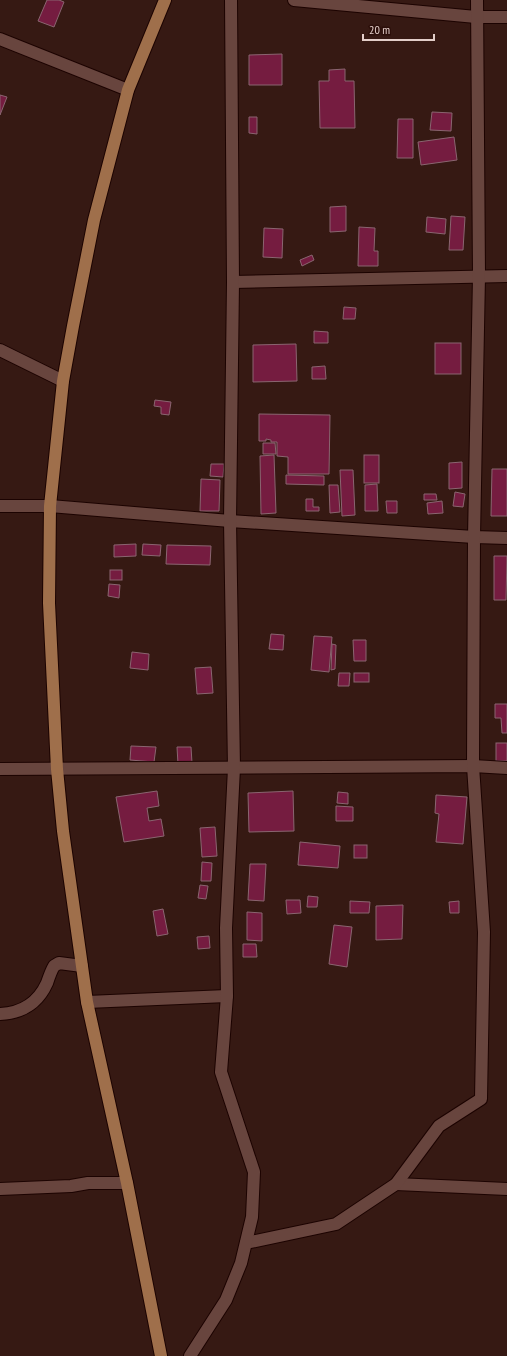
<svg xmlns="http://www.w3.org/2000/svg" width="507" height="1356" font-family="'PT Sans Narrow',sans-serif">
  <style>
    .building { fill: #751c40; stroke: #8a6570 }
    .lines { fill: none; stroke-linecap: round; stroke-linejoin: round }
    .minor-casing { stroke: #1c0301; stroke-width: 14 }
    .major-casing { stroke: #1c0301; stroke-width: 14 }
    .minor { stroke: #68453e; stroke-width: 12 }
    .major { stroke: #9f6f4b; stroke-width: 12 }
  </style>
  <rect width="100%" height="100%" fill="#361913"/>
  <g class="building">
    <polygon points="47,0 59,0 64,2 54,27 38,21"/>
    <polygon points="282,54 282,85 249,85 249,55"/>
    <polygon points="345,69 345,81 354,81 355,128 320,128 319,81 329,81 329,70"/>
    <polygon points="0,95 7,97 0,115"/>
    <polygon points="432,112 452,113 451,131 430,130"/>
    <polygon points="249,117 257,117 257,134 249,133"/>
    <polygon points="398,119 413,119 413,158 397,158"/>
    <polygon points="454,137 457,160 421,165 418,142"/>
    <polygon points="346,206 346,231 330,232 330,207"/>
    <polygon points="451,216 465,217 463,250 449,250"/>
    <polygon points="427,217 446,219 445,234 426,232"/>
    <polygon points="359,227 375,228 374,251 378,251 378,266 358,266"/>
    <polygon points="264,228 283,229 282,258 263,257"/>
    <polygon points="312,255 314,260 302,266 300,260"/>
    <polygon points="344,307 356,308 355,319 343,319"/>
    <polygon points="314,331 328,332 328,343 314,343"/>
    <rect x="435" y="343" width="26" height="31"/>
    <polygon points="296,344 297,381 253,382 253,345"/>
    <polygon points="325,366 326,379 312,379 312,367"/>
    <polygon points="155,400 171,402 169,415 161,414 161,407 154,406"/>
    <polygon points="259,414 330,415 329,474 288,474 288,457 277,456 277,442 271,442 271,440 266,439 266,441 259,441"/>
    <polygon points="263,443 275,443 276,454 263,454"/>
    <polygon points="274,455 276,513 261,514 260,456"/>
    <rect x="364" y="455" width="15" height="28"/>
    <polygon points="462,462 462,488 449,489 449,463"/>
    <polygon points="211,464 224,464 223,477 210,476"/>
    <polygon points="492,469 507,469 507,516 491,516"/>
    <polygon points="340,470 353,470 355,515 342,516"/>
    <polygon points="286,475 324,476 324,485 286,484"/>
    <polygon points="201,479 220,480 219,511 200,511"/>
    <polygon points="377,484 378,511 365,511 365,485"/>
    <polygon points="329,485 338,485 340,512 330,513"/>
    <polygon points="455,492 465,494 463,507 453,506"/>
    <polygon points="424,494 436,494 437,500 424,500"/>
    <polygon points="306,499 313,499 313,507 319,507 319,511 306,511"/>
    <polygon points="386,501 397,501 397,513 387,513"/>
    <polygon points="442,501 443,513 428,514 427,503"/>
    <polygon points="136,544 136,556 114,557 114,545"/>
    <polygon points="143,544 161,545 160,556 142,555"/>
    <polygon points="167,545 211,546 210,565 166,564"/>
    <polygon points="494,556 507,556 506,600 494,600"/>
    <rect x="110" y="570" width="12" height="10"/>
    <polygon points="109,584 120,585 119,598 108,596"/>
    <polygon points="271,634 284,635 283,650 269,649"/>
    <polygon points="314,636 332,637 329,672 311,670"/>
    <polygon points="353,640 366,640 366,661 354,661"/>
    <polygon points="332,644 336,645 335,669 331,670"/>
    <polygon points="132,652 149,654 148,670 130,668"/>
    <polygon points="211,667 213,693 197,694 195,668"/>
    <polygon points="339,673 350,673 349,686 338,686"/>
    <rect x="354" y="673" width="15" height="9"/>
    <polygon points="495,704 507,704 507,733 502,733 501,718 495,718"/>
    <rect x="496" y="743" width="11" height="18"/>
    <polygon points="131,746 156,747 154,762 130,760"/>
    <polygon points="177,747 191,747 192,763 178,764"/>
    <polygon points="157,791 159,806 147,808 149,821 161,819 164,836 124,842 116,797"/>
    <polygon points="293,791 294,831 249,832 248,793"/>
    <polygon points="338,792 348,793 348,804 337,803"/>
    <polygon points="436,795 467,797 463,844 436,842 439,814 435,813"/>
    <polygon points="336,806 353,807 353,821 336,821"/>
    <polygon points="215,827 217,856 202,857 200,828"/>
    <polygon points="300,842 340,846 338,868 298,865"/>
    <rect x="354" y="845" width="13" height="13"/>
    <polygon points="202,862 212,863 211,881 201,881"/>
    <polygon points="250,864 266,864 264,901 248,900"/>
    <polygon points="200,885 208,886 206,899 198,898"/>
    <polygon points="308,896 318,897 317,907 307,907"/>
    <polygon points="286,900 300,900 301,913 287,914"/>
    <polygon points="350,901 370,902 369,913 350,913"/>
    <polygon points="459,901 459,913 450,913 449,902"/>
    <polygon points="403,905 402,939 376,940 376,906"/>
    <polygon points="163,909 168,934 157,936 153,911"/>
    <polygon points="247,912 262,913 262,941 247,940"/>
    <polygon points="334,925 352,927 347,967 329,964"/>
    <polygon points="209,936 210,948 198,949 197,937"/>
    <polygon points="243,944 256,944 257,957 243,957"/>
  </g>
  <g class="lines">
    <defs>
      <g id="minor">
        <polyline points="294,0 476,17 507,17"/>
        <polyline points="0,39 128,90"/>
        <polyline points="233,282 507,276"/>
        <polyline points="0,350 63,381"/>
        <polyline points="0,506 50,506 230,521 474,537 507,538"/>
        <polyline points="0,769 473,766 507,768"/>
        <polyline points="87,1002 227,996"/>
        <path d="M0,1014C22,1013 38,1003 47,983C49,977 51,971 54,966L59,963L82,966"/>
        <polyline points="396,1184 507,1189"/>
        <polyline points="0,1189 71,1186 88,1183 127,1183"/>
        <polyline points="246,1243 336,1224 396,1184 439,1126 481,1099 484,932 473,766 474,537 479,276 477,0"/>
        <polyline points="190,1356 226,1300 241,1263 252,1217 254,1172 221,1072 227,996 226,928 234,768 230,521 233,282 231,0"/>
      </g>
      <polyline id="major" points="161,1356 127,1183 87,1002 63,831 57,769 49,603 50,506 63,381 73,326 94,220 128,90 165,0"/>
    </defs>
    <use href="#minor" class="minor-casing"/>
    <use href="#major" class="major-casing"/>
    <use href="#minor" class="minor"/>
    <use href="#major" class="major"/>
  </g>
  <path d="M363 34v6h71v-6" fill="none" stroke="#e3cec9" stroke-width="2"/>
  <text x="369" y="34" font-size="12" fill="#e3cec9" stroke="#2c0f0a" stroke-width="3" paint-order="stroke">20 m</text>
</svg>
